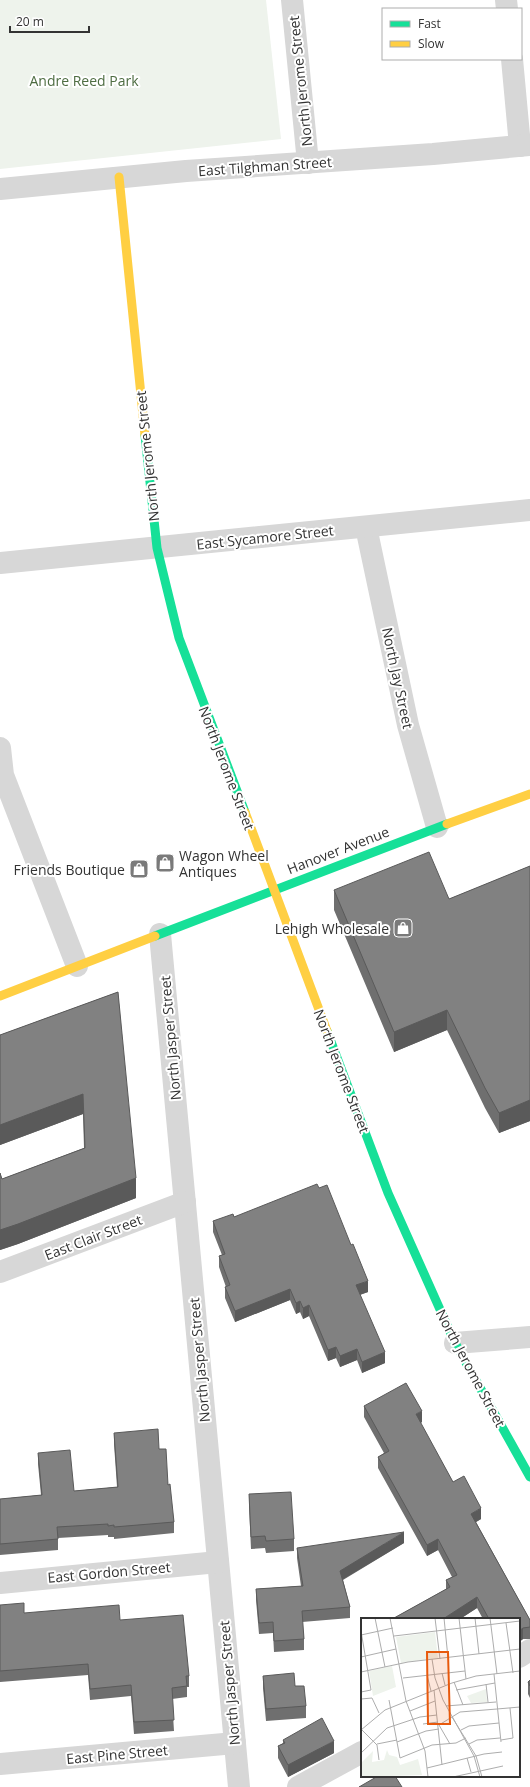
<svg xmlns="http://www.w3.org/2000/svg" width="530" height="1787" font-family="'Open Sans',sans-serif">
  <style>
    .green { fill: #eef3ec }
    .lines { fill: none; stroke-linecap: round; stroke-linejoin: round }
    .street { stroke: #d7d7d7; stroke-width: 22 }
    .fast { stroke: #16e098; stroke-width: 9 }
    .slow { stroke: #ffcf43; stroke-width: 9 }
    .wall { fill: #6f6f6f }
    .shaded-wall { fill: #5a5a5a }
    .building { fill: #818181; stroke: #5a5a5a }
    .labels { text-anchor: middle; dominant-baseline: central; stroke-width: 4; stroke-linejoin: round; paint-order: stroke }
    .park-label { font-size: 14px; fill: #4e6d42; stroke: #fff }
    .street-label { font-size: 14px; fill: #333; stroke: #fff }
    .poi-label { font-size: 14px; fill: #333; stroke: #fff; text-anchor: end }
    .inset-road { fill: none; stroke: #adadad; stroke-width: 1 }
    .view { fill: #e8590c; fill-opacity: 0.15; stroke: #e8590c; stroke-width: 2 }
    .inset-edge { fill: none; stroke: #333; stroke-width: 2 }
  </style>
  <rect width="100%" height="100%" fill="#fff"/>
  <polygon class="green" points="0,0 266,0 281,139 0,169"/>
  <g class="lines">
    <g class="street">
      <polyline points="292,0 308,163"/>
      <polyline points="506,0 507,9"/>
      <polyline points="512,59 520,146"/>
      <polyline points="0,189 186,171 433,154 530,145"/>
      <polyline points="366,527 408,725 437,827"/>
      <polyline points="0,563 530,510"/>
      <polyline points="0,748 3,775 77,966"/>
      <polyline points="160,934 239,1787"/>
      <polyline points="0,1272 185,1202"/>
      <polyline points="455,1343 530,1337"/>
      <polyline points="0,1583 218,1562"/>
      <polyline points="519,1657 530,1650"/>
      <polyline points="0,1764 235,1743"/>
      <polyline points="298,1787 362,1752"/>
    </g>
    <g class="fast">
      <polyline points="145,435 157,548 179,638 245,812"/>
      <polyline points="155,936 447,824"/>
      <polyline points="327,1031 388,1193 455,1343 530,1477"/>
    </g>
    <g class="slow">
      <polyline points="119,177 145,435"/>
      <polyline points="245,812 327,1031"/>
      <polyline points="447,824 530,794"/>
      <polyline points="0,996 155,936"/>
    </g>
  </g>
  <g class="wall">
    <polygon points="530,866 530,1121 499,1133 485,1108 447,1030 394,1052 334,910 334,890 449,899"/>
    <polygon points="118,992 136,1198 18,1244 0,1250 0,1173 2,1179 84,1148 83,1114 0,1145 0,1035"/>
    <polygon points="319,1188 368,1292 360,1295 385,1363 362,1373 357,1360 340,1367 336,1358 328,1361 309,1316 303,1319 300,1312 296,1314 290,1300 235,1322 225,1298 225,1287 226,1287 219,1267 219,1256 222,1255 213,1232 213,1221 234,1217"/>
    <polygon points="364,1406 422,1422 420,1423 453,1482 481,1519 476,1522 530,1620 530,1639 523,1639 519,1642 519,1619 483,1619 477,1608 460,1619 394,1619 394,1618 446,1589 446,1580 452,1577 438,1550 427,1556 378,1468 378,1457 384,1453 364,1417"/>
    <polygon points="114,1433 159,1449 168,1485 174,1522 174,1533 114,1539 114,1537 108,1537 108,1535 58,1538 58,1550 0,1555 0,1499 41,1495 38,1464 38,1453 74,1491 117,1487 114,1444"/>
    <polygon points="249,1494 294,1539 294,1551 266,1553 265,1548 251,1549 249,1506"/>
    <polygon points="404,1543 343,1580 350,1607 350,1618 302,1622 304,1639 304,1650 274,1652 273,1633 259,1634 256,1600 256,1589 301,1586 297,1558 297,1548"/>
    <polygon points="0,1605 24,1613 120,1620 189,1676 189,1687 187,1687 187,1697 172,1699 174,1731 134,1734 131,1696 90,1700 88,1675 0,1682"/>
    <polygon points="263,1676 295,1686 306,1706 306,1718 266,1721 263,1688"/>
    <polygon points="530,1680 530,1698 528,1694 528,1682"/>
    <polygon points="283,1740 334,1753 288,1777 278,1758 278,1746 283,1743"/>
  </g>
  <g class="shaded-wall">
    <polygon points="447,1010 447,1030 394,1052 394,1032"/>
    <polygon points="83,1094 83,1114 0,1145 0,1125"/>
    <polygon points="530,1100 530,1121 499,1133 499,1113"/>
    <polygon points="136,1178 136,1198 18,1244 0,1250 0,1230"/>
    <polygon points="368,1281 368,1292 356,1296 356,1285"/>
    <polygon points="290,1289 290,1300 235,1322 235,1311"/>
    <polygon points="300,1301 300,1312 296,1314 296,1303"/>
    <polygon points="309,1305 309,1316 303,1319 303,1308"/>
    <polygon points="336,1347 336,1358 328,1361 328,1350"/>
    <polygon points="357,1349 357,1360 340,1367 340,1356"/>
    <polygon points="385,1352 385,1363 362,1373 362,1362"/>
    <polygon points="422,1411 422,1422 416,1426 416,1414"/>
    <polygon points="481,1508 481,1519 471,1525 471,1514"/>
    <polygon points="404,1532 404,1543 340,1581 340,1571"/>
    <polygon points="438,1539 438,1550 427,1556 427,1545"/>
    <polygon points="477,1597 477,1608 460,1619 443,1619"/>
    <polygon points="523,1628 523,1639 519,1642 519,1631"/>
    <polygon points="334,1741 334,1753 288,1777 288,1765"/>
  </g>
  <g class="building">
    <polygon points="429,852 449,899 530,866 530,1100 499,1113 485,1088 447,1010 394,1032 334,890"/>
    <polygon points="118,992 136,1178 18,1224 0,1230 0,1173 2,1179 85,1148 83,1094 0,1125 0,1035"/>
    <polygon points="317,1184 319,1188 327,1185 351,1245 353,1244 368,1281 356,1285 385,1352 362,1362 357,1349 340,1356 336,1347 328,1350 309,1305 303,1308 300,1301 296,1303 290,1289 235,1311 225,1287 230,1285 219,1256 225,1254 213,1221 233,1214 234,1217"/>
    <polygon points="406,1383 422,1411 416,1414 453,1482 464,1476 481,1508 471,1514 530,1620 530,1627 523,1628 519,1631 519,1619 489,1619 477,1597 443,1619 394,1619 394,1618 450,1587 446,1580 457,1575 438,1539 427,1545 378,1457 389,1451 364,1406"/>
    <polygon points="158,1429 159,1449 166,1449 168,1485 170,1484 174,1522 114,1527 114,1525 108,1526 108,1524 57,1527 58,1539 0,1544 0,1499 42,1495 38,1453 70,1450 74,1491 118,1487 114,1433"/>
    <polygon points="291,1492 294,1539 266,1541 265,1536 251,1537 249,1494"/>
    <polygon points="404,1532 340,1571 350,1607 302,1611 304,1639 274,1641 273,1622 259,1623 256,1589 303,1586 297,1548"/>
    <polygon points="24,1603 24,1613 119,1605 120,1620 183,1615 189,1676 186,1676 187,1686 172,1688 174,1720 134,1722 131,1685 90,1689 88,1664 0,1671 0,1605"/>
    <polygon points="294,1673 295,1686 304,1686 306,1706 266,1709 263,1676"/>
    <polygon points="530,1680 530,1686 528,1682"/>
    <polygon points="322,1718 334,1741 288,1765 278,1746 285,1743 283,1740"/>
    <polygon points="378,1776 395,1776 402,1787 359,1787"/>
  </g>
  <defs>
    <symbol id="shop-square" viewBox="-11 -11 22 22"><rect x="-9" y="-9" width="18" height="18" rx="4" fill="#7a7a7a" stroke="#fff"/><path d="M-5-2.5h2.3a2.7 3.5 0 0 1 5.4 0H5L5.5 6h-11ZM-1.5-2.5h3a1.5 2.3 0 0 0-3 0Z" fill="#fff"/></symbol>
  </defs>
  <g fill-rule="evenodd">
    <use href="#shop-square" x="154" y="852" width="22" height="22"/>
    <use href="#shop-square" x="128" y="858" width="22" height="22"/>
    <use href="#shop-square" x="392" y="917" width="22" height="22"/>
  </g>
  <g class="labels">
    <g class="park-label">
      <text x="84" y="80">Andre Reed Park</text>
    </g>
    <g class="street-label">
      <text transform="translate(300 81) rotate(-96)">North Jerome Street</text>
      <text transform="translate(265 166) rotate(-4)">East Tilghman Street</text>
      <text transform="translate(147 456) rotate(-96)">North Jerome Street</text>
      <text transform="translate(265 537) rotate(-6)">East Sycamore Street</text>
      <text transform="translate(398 678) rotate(78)">North Jay Street</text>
      <text transform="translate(227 768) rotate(69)">North Jerome Street</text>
      <text transform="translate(338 850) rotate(-21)">Hanover Avenue</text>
      <text transform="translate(170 1038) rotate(-95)">North Jasper Street</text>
      <text transform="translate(342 1071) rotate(69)">North Jerome Street</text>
      <text transform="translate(93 1237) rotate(-21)">East Clair Street</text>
      <text transform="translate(199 1360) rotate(-95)">North Jasper Street</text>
      <text transform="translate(471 1368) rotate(62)">North Jerome Street</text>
      <text transform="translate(109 1572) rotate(-5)">East Gordon Street</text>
      <text transform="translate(229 1683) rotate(-95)">North Jasper Street</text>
      <text transform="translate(117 1754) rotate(-5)">East Pine Street</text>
    </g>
    <g class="poi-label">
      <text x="179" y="855" text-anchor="start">Wagon Wheel<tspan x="179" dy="16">Antiques</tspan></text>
      <text x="125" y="869">Friends Boutique</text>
      <text x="389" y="928">Lehigh Wholesale</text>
    </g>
  </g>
  <g transform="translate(361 1618)">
    <rect width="159" height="159" fill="#fff"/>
    <path d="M74,14L77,40L40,45L35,19ZM31,48L35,69L12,78L8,53ZM125,71L126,84L110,85L106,78ZM26,132L28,137L36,139L39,147L57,141L61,157L0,159V145L12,133L11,144L23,142Z" fill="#eef3ec"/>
    <path class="inset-road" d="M14,0L24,49M29,0L45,83M74,0L79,41M83,0L87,40M98,0L105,61M114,0L118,36M129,0L136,56M145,5L152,55M0,13L10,72L0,74M0,17L32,10M33,18L159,3M0,39L35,31M71,41L74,60L82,82L113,138L119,159M0,54L47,44L159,31M81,55L84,67M133,56L140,124M66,57L70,73M42,60L104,53M93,64L102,87M125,66L127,84M73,72L81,147M95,72L134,65M0,81L11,80L18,95M28,82L39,140L71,127L95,125L105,120M45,83L64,133L67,159M85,88L135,84M136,91L159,89M49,93L74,83M91,99L115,138L121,159M62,106L77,104M78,107L99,94L136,91M78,107L89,126M0,111L16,127L18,142M0,112L24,92L91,65L115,58L159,53M100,112L108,108L138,105M140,122L152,120L149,90M36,124L65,113L78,111M16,126L36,122M108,126L116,122L139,120M0,135L26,110L59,99L76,97M106,140L110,154M66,150L123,136L141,134M92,159L142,148"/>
    <path class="view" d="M66,34H87L89,106H67Z"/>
    <rect width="159" height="159" class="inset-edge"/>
  </g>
  <rect x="382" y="8" width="140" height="52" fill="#ffffff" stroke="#adadad"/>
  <rect x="390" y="21" width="20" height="6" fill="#16e098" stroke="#adadad"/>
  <text x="418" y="28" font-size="12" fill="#333333">Fast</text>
  <rect x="390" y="41" width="20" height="6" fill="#ffcf43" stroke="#adadad"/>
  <text x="418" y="48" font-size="12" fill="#333333">Slow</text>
  <path d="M10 26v6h79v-6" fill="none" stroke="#333333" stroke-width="2"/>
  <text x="16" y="26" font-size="12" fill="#333333" stroke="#ffffff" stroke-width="3" paint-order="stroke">20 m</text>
</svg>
